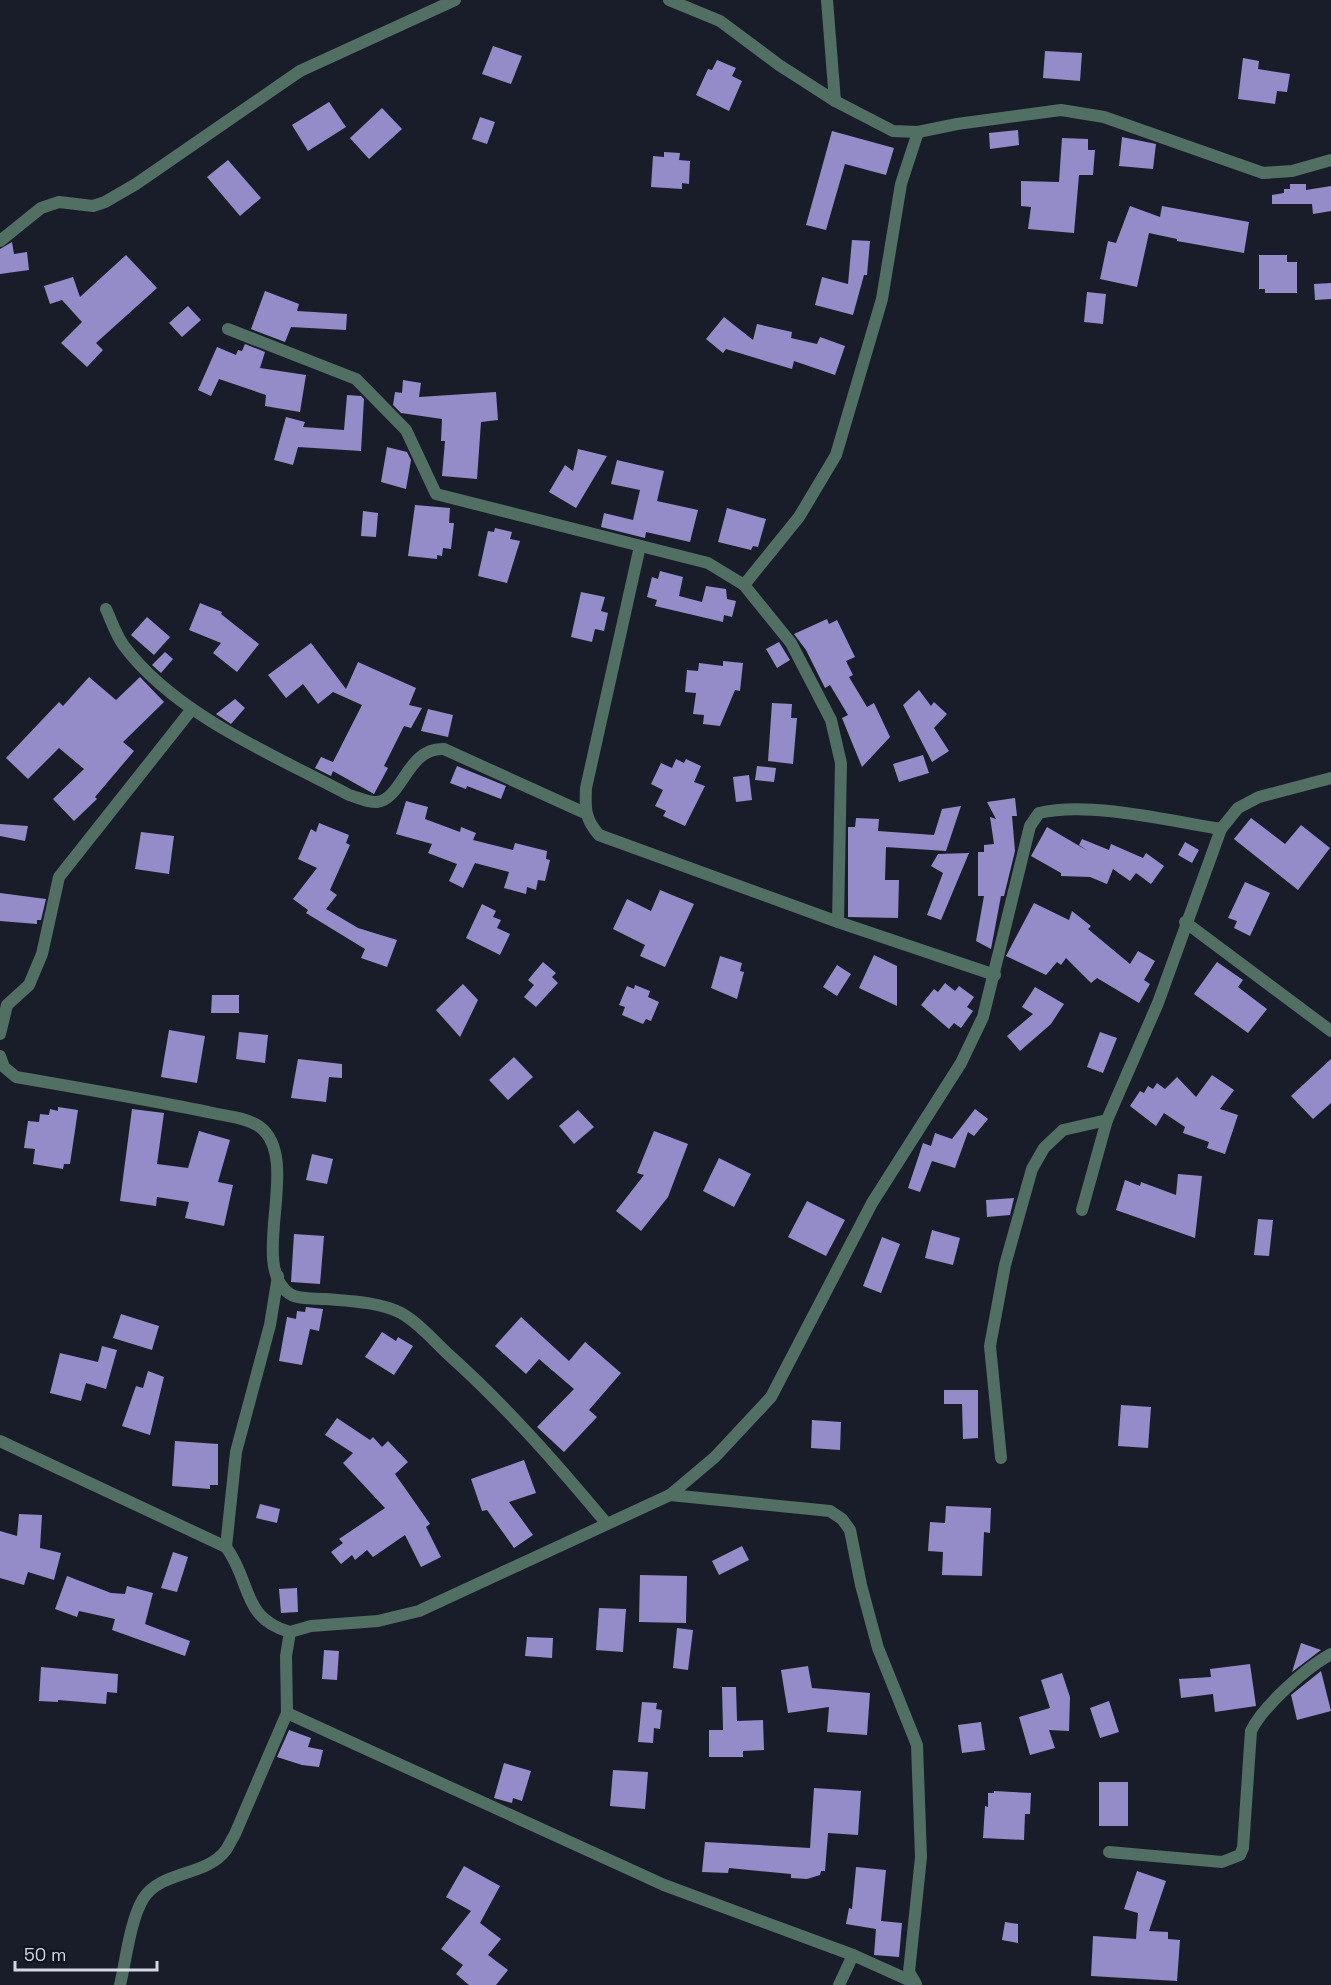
<svg xmlns="http://www.w3.org/2000/svg" width="1331" height="1985" font-family="'Space Grotesk',sans-serif">
  <style>
    .building { fill: #948cc8 }
    .lines { fill: none; stroke-linecap: round; stroke-linejoin: round }
    .street { stroke: #516f63; stroke-width: 12 }
  </style>
  <rect width="100%" height="100%" fill="#191d2a"/>
  <g class="building">
    <polygon points="493,46 522,56 511,84 482,74"/>
    <polygon points="1045,51 1082,53 1080,81 1043,78"/>
    <polygon points="1243,58 1259,61 1258,69 1290,74 1287,92 1277,91 1275,104 1238,99"/>
    <polygon points="717,60 736,68 732,76 742,81 729,111 696,95 708,69 712,70"/>
    <polygon points="329,102 346,127 308,151 292,125"/>
    <polygon points="382,108 402,129 369,159 350,138"/>
    <polygon points="480,117 495,122 487,144 472,139"/>
    <polygon points="1018,130 1019,145 990,149 989,133"/>
    <polygon points="832,131 894,148 886,175 845,164 826,230 806,225"/>
    <polygon points="1122,137 1156,144 1153,169 1119,166"/>
    <polygon points="1062,138 1088,139 1088,150 1095,150 1093,175 1079,175 1074,233 1028,229 1031,207 1021,206 1021,181 1059,182"/>
    <polygon points="664,152 680,153 679,160 690,161 689,184 682,183 682,189 651,187 653,156 664,157"/>
    <polygon points="228,160 261,198 240,216 207,177"/>
    <polygon points="1290,184 1306,184 1306,190 1331,186 1331,211 1313,214 1312,204 1272,204 1272,195 1284,193 1284,189 1290,189"/>
    <polygon points="1130,206 1160,217 1162,206 1249,222 1244,253 1177,241 1177,239 1149,233 1137,287 1100,279 1108,241 1116,243"/>
    <polygon points="852,240 870,241 867,275 864,275 853,315 815,305 822,277 848,284"/>
    <polygon points="12,242 14,254 27,252 29,270 0,274 0,249"/>
    <polygon points="126,255 157,288 96,343 103,350 87,367 61,343 82,322 62,300 50,304 44,286 73,277 80,297"/>
    <polygon points="1259,255 1287,255 1287,262 1297,262 1297,293 1265,293 1265,289 1259,289"/>
    <polygon points="1331,283 1331,299 1315,300 1314,284"/>
    <polygon points="265,291 299,304 297,311 347,314 346,330 291,327 285,342 251,329"/>
    <polygon points="1087,292 1106,294 1103,324 1084,322"/>
    <polygon points="188,306 201,320 182,337 169,323"/>
    <polygon points="724,317 753,340 757,324 792,332 791,338 817,344 820,337 845,346 835,375 794,361 792,369 726,349 723,353 706,339"/>
    <polygon points="245,344 265,352 260,368 306,375 300,412 265,406 266,395 219,379 211,396 198,390 217,347 236,355 238,350 242,351"/>
    <polygon points="403,380 421,383 419,397 496,392 498,420 481,422 477,479 442,476 445,441 441,441 442,419 401,413 393,405 395,392 402,393"/>
    <polygon points="347,395 361,396 364,399 361,451 298,447 293,465 274,460 286,417 305,422 303,427 344,430"/>
    <polygon points="387,447 407,452 411,460 406,489 381,482"/>
    <polygon points="578,449 607,456 576,508 549,492 565,465 573,471"/>
    <polygon points="617,460 664,471 657,501 698,510 690,542 646,532 645,538 601,527 604,513 633,520 640,490 611,484"/>
    <polygon points="415,505 450,508 449,523 454,523 451,549 443,548 442,556 437,555 437,559 408,556"/>
    <polygon points="727,508 766,519 758,547 753,546 751,550 718,542"/>
    <polygon points="363,511 378,513 376,537 361,536"/>
    <polygon points="495,528 512,532 510,539 520,541 507,583 478,576 488,531 494,532"/>
    <polygon points="660,571 683,577 679,596 702,602 706,586 726,589 727,599 736,601 732,617 724,615 723,622 655,606 657,600 647,597 652,577 658,579"/>
    <polygon points="581,592 605,597 601,611 608,613 604,631 595,629 592,642 571,637"/>
    <polygon points="200,603 222,612 221,614 259,644 237,672 213,653 221,643 189,630"/>
    <polygon points="147,617 170,637 154,655 131,635"/>
    <polygon points="827,619 829,624 837,620 855,657 846,661 853,675 849,677 867,707 874,703 890,737 862,767 842,718 848,715 830,685 825,688 806,650 794,634"/>
    <polygon points="779,642 790,660 777,668 766,649"/>
    <polygon points="311,643 346,689 358,662 416,688 409,705 422,708 411,728 404,726 384,766 388,768 374,794 333,771 331,776 315,768 321,757 333,762 362,705 333,692 318,704 303,684 286,698 268,675"/>
    <polygon points="165,652 173,659 161,673 152,665"/>
    <polygon points="723,661 743,663 740,691 735,690 720,726 703,724 704,715 693,714 696,693 685,692 687,670 698,671 699,663 723,666"/>
    <polygon points="89,677 116,700 140,677 164,702 123,742 134,751 95,797 97,799 74,821 53,799 84,769 59,748 28,779 6,758 59,702 63,706"/>
    <polygon points="919,690 931,706 934,702 947,714 934,728 949,751 932,762 903,705"/>
    <polygon points="235,699 245,708 231,724 216,714"/>
    <polygon points="772,703 792,704 791,718 797,718 793,764 768,761"/>
    <polygon points="428,709 453,715 448,737 421,731"/>
    <polygon points="923,755 929,773 899,782 893,764"/>
    <polygon points="676,759 684,763 686,759 701,766 694,782 705,786 685,826 663,816 666,811 655,806 663,790 651,784 661,763 672,768"/>
    <polygon points="457,766 506,786 501,799 467,786 466,789 450,783"/>
    <polygon points="757,766 776,768 774,782 755,780"/>
    <polygon points="749,775 752,800 736,802 733,777"/>
    <polygon points="1015,798 1017,816 1012,816 1015,851 1004,896 1001,896 991,949 976,941 984,896 978,896 978,852 984,852 984,845 994,844 990,817 996,819 987,802"/>
    <polygon points="406,801 428,807 425,819 460,832 461,827 476,833 473,840 513,850 515,843 547,851 546,859 550,860 545,881 538,880 536,890 527,887 526,894 504,888 509,872 475,863 463,888 449,881 457,864 428,853 432,844 396,834"/>
    <polygon points="961,806 946,851 886,847 885,880 899,880 898,918 848,917 848,827 855,827 856,818 879,819 878,831 934,835 942,809"/>
    <polygon points="1251,818 1285,844 1301,825 1330,848 1298,890 1234,839"/>
    <polygon points="319,823 349,835 346,843 350,845 330,890 337,895 326,909 358,928 397,940 387,967 361,958 365,949 306,913 308,910 293,899 317,868 298,859 311,829 316,832"/>
    <polygon points="0,824 28,826 25,841 0,836"/>
    <polygon points="1047,827 1088,851 1079,845 1082,839 1109,850 1111,844 1143,858 1146,853 1164,866 1151,884 1136,873 1130,881 1113,869 1107,884 1090,877 1061,876 1061,873 1031,856"/>
    <polygon points="141,832 174,836 169,874 135,869"/>
    <polygon points="1185,842 1199,850 1192,863 1178,855"/>
    <polygon points="969,853 941,920 927,915 943,873 931,866 938,854"/>
    <polygon points="1245,882 1270,893 1250,936 1234,928 1237,921 1228,918"/>
    <polygon points="660,890 694,904 665,967 640,956 645,945 613,929 627,899 651,911"/>
    <polygon points="0,893 46,899 41,920 37,920 37,924 0,921"/>
    <polygon points="1034,903 1069,920 1072,911 1091,926 1088,929 1130,964 1138,951 1155,961 1144,980 1150,984 1139,1003 1097,978 1091,983 1066,958 1061,965 1057,962 1046,975 1006,956"/>
    <polygon points="482,904 496,911 493,917 501,920 497,928 510,934 500,955 466,938"/>
    <polygon points="874,955 897,966 897,1006 859,988"/>
    <polygon points="720,956 742,963 740,971 744,972 737,999 711,988"/>
    <polygon points="543,962 556,973 552,977 558,983 536,1007 524,997 534,985 528,980"/>
    <polygon points="1217,962 1243,980 1238,987 1267,1009 1248,1033 1194,994"/>
    <polygon points="837,965 851,974 837,996 823,987"/>
    <polygon points="945,983 955,991 959,986 974,997 967,1007 973,1011 961,1028 954,1023 949,1029 921,1005 934,989 938,992"/>
    <polygon points="463,984 478,1000 460,1037 436,1010"/>
    <polygon points="635,985 650,991 648,997 659,1002 651,1021 646,1019 643,1024 622,1015 625,1007 619,1005 627,986 634,989"/>
    <polygon points="1035,987 1064,1004 1051,1024 1020,1051 1007,1036 1033,1014 1022,1007"/>
    <polygon points="212,995 239,995 239,1013 211,1013"/>
    <polygon points="169,1030 205,1036 197,1083 161,1077"/>
    <polygon points="239,1032 268,1035 265,1063 236,1059"/>
    <polygon points="1100,1032 1117,1038 1103,1073 1087,1067"/>
    <polygon points="514,1057 533,1077 508,1100 489,1080"/>
    <polygon points="298,1059 342,1064 342,1078 329,1077 326,1102 291,1098"/>
    <polygon points="1331,1059 1331,1103 1313,1119 1291,1096"/>
    <polygon points="1212,1075 1234,1090 1220,1109 1238,1115 1225,1154 1207,1148 1209,1142 1183,1133 1185,1127 1164,1113 1156,1126 1130,1106 1140,1091 1144,1093 1148,1086 1153,1089 1157,1083 1165,1089 1177,1077 1196,1097"/>
    <polygon points="58,1107 78,1110 70,1164 64,1164 63,1169 33,1164 35,1149 24,1148 28,1121 39,1122 40,1114 49,1115 50,1109 58,1111"/>
    <polygon points="132,1109 164,1113 157,1164 188,1168 199,1131 230,1140 218,1182 233,1185 224,1226 185,1218 189,1202 157,1197 156,1206 120,1201"/>
    <polygon points="975,1109 988,1119 974,1136 968,1132 955,1168 932,1161 920,1192 908,1188 923,1143 931,1146 935,1133 952,1139"/>
    <polygon points="578,1110 594,1127 574,1144 559,1126"/>
    <polygon points="654,1131 688,1144 668,1197 641,1231 616,1211 644,1175 637,1173"/>
    <polygon points="312,1154 333,1159 327,1184 306,1180"/>
    <polygon points="719,1158 751,1174 734,1207 703,1191"/>
    <polygon points="1178,1174 1202,1176 1195,1238 1116,1210 1125,1180 1140,1186 1141,1182 1176,1195"/>
    <polygon points="1014,1198 1010,1215 987,1217 986,1200"/>
    <polygon points="807,1201 845,1220 826,1256 788,1237"/>
    <polygon points="1258,1219 1273,1220 1269,1256 1254,1255"/>
    <polygon points="932,1230 960,1238 953,1265 925,1258"/>
    <polygon points="294,1234 324,1236 320,1284 291,1282"/>
    <polygon points="882,1237 900,1244 881,1293 863,1286"/>
    <polygon points="306,1307 323,1309 319,1331 310,1329 302,1365 279,1361 287,1317 296,1319 297,1311 305,1312"/>
    <polygon points="121,1314 159,1326 152,1350 113,1338"/>
    <polygon points="521,1317 569,1361 585,1342 621,1373 589,1410 597,1417 564,1452 537,1427 574,1389 539,1359 526,1374 495,1346"/>
    <polygon points="382,1332 396,1341 398,1337 413,1346 394,1375 365,1357"/>
    <polygon points="102,1346 117,1350 106,1389 86,1383 81,1401 50,1393 60,1353 98,1362"/>
    <polygon points="148,1371 164,1377 150,1435 122,1426 136,1386 143,1388"/>
    <polygon points="944,1390 978,1390 978,1438 963,1439 962,1404 944,1404"/>
    <polygon points="1121,1405 1151,1407 1148,1448 1118,1446"/>
    <polygon points="337,1418 370,1440 373,1437 382,1447 388,1441 408,1462 395,1474 430,1524 426,1527 441,1557 421,1567 405,1535 373,1557 367,1550 355,1560 352,1555 341,1564 331,1552 343,1543 339,1539 385,1508 343,1463 353,1453 325,1435"/>
    <polygon points="812,1420 841,1422 840,1450 811,1448"/>
    <polygon points="175,1441 218,1444 218,1485 210,1485 210,1489 172,1486"/>
    <polygon points="524,1460 536,1493 509,1502 533,1535 514,1548 487,1510 482,1511 471,1479"/>
    <polygon points="260,1504 280,1509 277,1523 256,1518"/>
    <polygon points="946,1506 991,1508 990,1533 984,1532 982,1576 942,1575 943,1552 928,1551 930,1522 945,1523"/>
    <polygon points="19,1514 42,1515 40,1548 61,1553 54,1580 28,1572 24,1585 0,1578 0,1531 17,1536"/>
    <polygon points="742,1546 749,1560 719,1575 712,1561"/>
    <polygon points="173,1552 188,1557 177,1592 161,1588"/>
    <polygon points="640,1575 687,1576 686,1623 639,1622"/>
    <polygon points="67,1576 111,1593 125,1594 127,1586 153,1593 145,1624 190,1641 185,1656 112,1630 115,1619 79,1611 77,1617 55,1609"/>
    <polygon points="297,1588 298,1612 281,1613 279,1589"/>
    <polygon points="599,1608 626,1609 623,1652 596,1650"/>
    <polygon points="677,1628 693,1630 688,1670 673,1668"/>
    <polygon points="527,1637 553,1638 552,1658 525,1656"/>
    <polygon points="1301,1643 1321,1650 1292,1672"/>
    <polygon points="324,1650 339,1651 337,1680 322,1679"/>
    <polygon points="1250,1664 1256,1706 1215,1712 1213,1694 1181,1698 1179,1679 1211,1677 1210,1669"/>
    <polygon points="808,1666 812,1688 870,1693 867,1735 827,1732 829,1707 788,1713 781,1670"/>
    <polygon points="41,1667 118,1674 117,1693 107,1692 106,1704 58,1700 58,1702 39,1701"/>
    <polygon points="1321,1671 1331,1711 1297,1720 1291,1695"/>
    <polygon points="1062,1673 1070,1697 1069,1731 1049,1730 1055,1748 1030,1755 1019,1717 1050,1708 1041,1680"/>
    <polygon points="722,1687 736,1687 737,1721 763,1720 764,1750 743,1751 743,1757 709,1757 709,1730 723,1730"/>
    <polygon points="1109,1701 1119,1732 1100,1738 1090,1708"/>
    <polygon points="642,1702 657,1703 656,1709 662,1710 660,1729 654,1728 653,1743 638,1742"/>
    <polygon points="981,1722 985,1750 962,1753 958,1725"/>
    <polygon points="289,1730 311,1738 308,1747 323,1750 319,1767 302,1765 277,1757"/>
    <polygon points="504,1763 531,1771 522,1801 513,1798 512,1803 494,1798"/>
    <polygon points="613,1770 648,1772 645,1809 610,1806"/>
    <rect x="1099" y="1782" width="29" height="44"/>
    <polygon points="814,1788 861,1791 858,1835 828,1833 825,1871 821,1871 820,1875 807,1879 791,1878 791,1874 729,1868 728,1873 702,1872 705,1842 810,1848"/>
    <polygon points="994,1791 1031,1793 1030,1814 1025,1814 1024,1840 983,1838 985,1806 988,1807 988,1793 994,1793"/>
    <polygon points="464,1866 500,1886 480,1923 501,1939 488,1955 508,1970 496,1985 469,1985 456,1974 463,1965 441,1949 471,1911 446,1897"/>
    <polygon points="856,1867 886,1870 881,1921 902,1923 899,1957 874,1955 876,1929 846,1924 849,1908 852,1909"/>
    <polygon points="1137,1871 1166,1881 1149,1931 1168,1932 1168,1939 1180,1940 1177,1981 1091,1976 1093,1936 1136,1939 1138,1913 1124,1909"/>
    <polygon points="1005,1922 1018,1924 1018,1943 1002,1940"/>
  </g>
  <g class="lines">
    <g class="street">
      <polyline points="669,0 720,21 779,65 835,101 893,131 918,132 957,124 1061,110 1104,117 1263,173 1292,171 1331,160"/>
      <polyline points="827,0 835,101"/>
      <polyline points="0,241 41,208 59,202 93,206 105,202 136,184 300,71 455,0"/>
      <polyline points="228,329 356,379 406,430 436,494 708,563 744,585 791,643 831,720 841,763 838,922"/>
      <path d="M640,546L586,788C585,809 585,819 599,835L838,922L995,975"/>
      <polyline points="744,585 799,517 836,455 882,299 901,184 918,132"/>
      <path d="M106,609C111,620 116,635 124,646C177,716 274,755 349,795C357,797 369,803 377,802C403,799 407,747 444,749L585,813"/>
      <polyline points="1185,922 1331,1031"/>
      <polyline points="0,1034 7,1005 29,985 42,954 59,877 192,709"/>
      <path d="M0,1056L4,1067L16,1077C80,1088 144,1099 208,1112C224,1116 246,1117 260,1127C303,1160 247,1266 290,1294C299,1300 315,1298 326,1299C350,1301 380,1302 401,1313C419,1323 434,1341 449,1355C507,1407 557,1464 607,1524"/>
      <polyline points="1082,1210 1107,1120 1158,1003 1221,829 1238,808 1259,797 1331,778"/>
      <path d="M0,1441L226,1547C252,1582 241,1618 290,1632"/>
      <polyline points="1001,1458 990,1346 1005,1265 1032,1169 1044,1148 1063,1130 1107,1120"/>
      <polyline points="670,1495 830,1511 842,1519 850,1530 861,1585 878,1648 917,1745 921,1857 909,1972 916,1984"/>
      <polyline points="226,1547 236,1452 270,1325 278,1276"/>
      <polyline points="287,1713 664,1885 853,1955 913,1982"/>
      <path d="M1109,1852L1222,1862L1240,1855L1243,1848L1251,1731C1263,1706 1307,1667 1331,1654"/>
      <path d="M120,1985C126,1960 130,1921 143,1899C161,1870 206,1877 226,1850C229,1845 232,1839 235,1834L287,1713L286,1656L290,1632L311,1626L378,1621L419,1611L670,1495L715,1457L771,1397L872,1203L961,1063L983,1017L1030,826L1039,813C1089,801 1169,821 1221,829"/>
      <polyline points="839,1985 853,1955"/>
    </g>
  </g>
  <path d="M15 1961v9h142v-9" fill="none" stroke="#d4d7e0" stroke-width="3"/>
  <text x="24" y="1961" font-size="18" fill="#d4d7e0" stroke="#101420" stroke-width="4.5" paint-order="stroke">50 m</text>
</svg>
